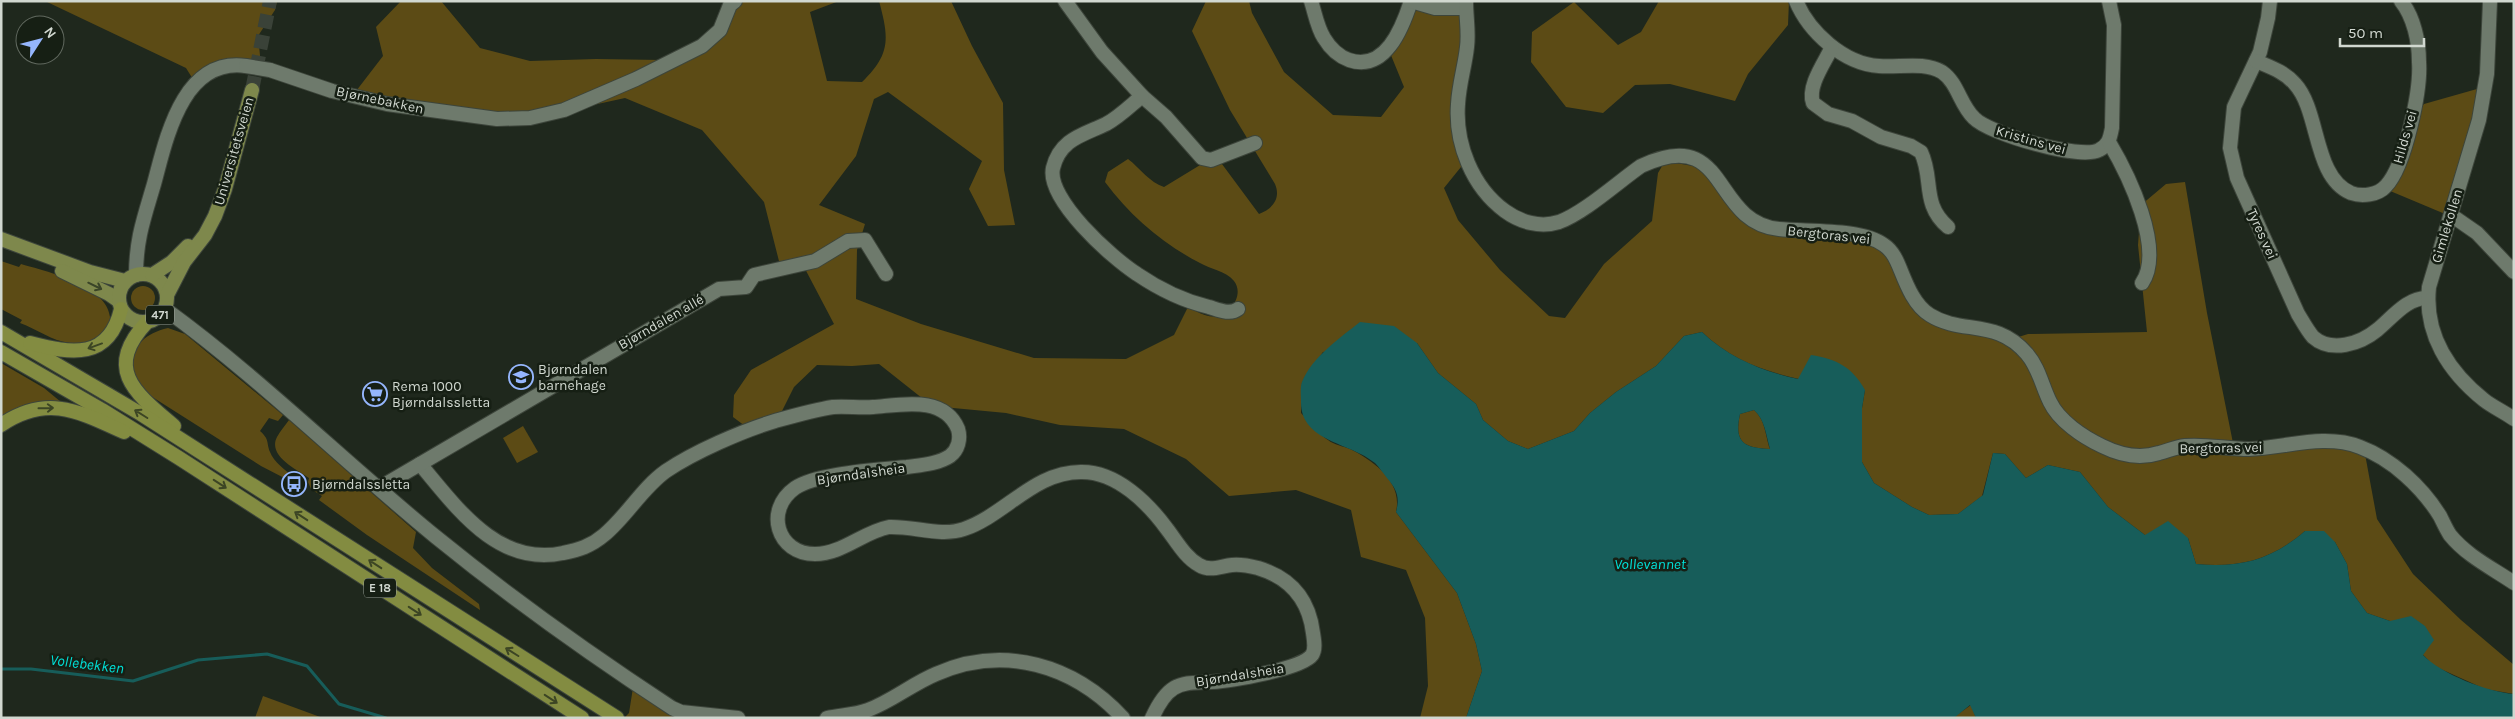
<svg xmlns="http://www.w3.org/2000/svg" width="2515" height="719" font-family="Karla,sans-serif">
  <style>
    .green { fill: #5c4b15 }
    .water { fill: #175d5a; fill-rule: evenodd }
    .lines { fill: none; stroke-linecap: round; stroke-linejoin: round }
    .stream { stroke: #175d5a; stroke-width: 3 }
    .primary-tunnel { stroke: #3a4238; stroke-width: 14; stroke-dasharray: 14 7; stroke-linecap: butt }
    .minor-casing { stroke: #3d453b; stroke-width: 16 }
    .tertiary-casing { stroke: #3d453b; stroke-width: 16 }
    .primary-casing { stroke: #3d453b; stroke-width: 16 }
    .trunk-casing { stroke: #3d453b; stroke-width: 16 }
    .minor { stroke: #6e7a6c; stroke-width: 14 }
    .tertiary { stroke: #6e7a6c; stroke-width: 14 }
    .primary { stroke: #7e884c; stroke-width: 14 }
    .trunk { stroke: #838c41; stroke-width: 14 }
    .minor-bridge-casing { stroke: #3d453b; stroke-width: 16; stroke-linecap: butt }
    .minor-bridge { stroke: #6e7a6c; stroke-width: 14 }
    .oneway { stroke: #3a4428 }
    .oneway2 { stroke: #3c4524 }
    .labels { text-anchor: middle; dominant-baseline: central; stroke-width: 5; stroke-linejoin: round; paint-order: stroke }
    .shield { fill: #161f14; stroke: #99a098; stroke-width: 1 }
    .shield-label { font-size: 12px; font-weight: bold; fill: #d1d8d0 }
    .street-label { font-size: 14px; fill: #d1d8d0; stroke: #161f14 }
    .poi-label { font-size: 14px; fill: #d1d8d0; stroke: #161f14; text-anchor: start }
    .water-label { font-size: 15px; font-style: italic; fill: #00e1d9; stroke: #161f14 }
  </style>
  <rect width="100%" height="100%" fill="#1f281d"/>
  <g class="green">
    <polygon points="45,1 277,1 275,10 258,36 261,65 209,77 196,84 186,68"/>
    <path d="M401,1H441L480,48L530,61L596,59L662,60L699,47L740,1H839L810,12L827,81L862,82C891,54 889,38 879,1H951L972,46L1003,103L1004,170L1015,225L988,226L969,189L982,161L888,92L874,99L856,156L819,205L865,224L857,250L856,299L921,324L1034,358L1126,359L1174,335L1188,307C1197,312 1207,318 1217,316C1232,313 1244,294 1234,281C1226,271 1210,269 1200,263C1163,244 1130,216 1105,182L1108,172L1128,159C1141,169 1149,182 1164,187L1210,159L1219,160L1259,214C1273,209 1281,198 1275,184L1230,110L1192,31L1206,1H1249L1252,13L1284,72L1333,115L1381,117L1404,87L1388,48L1408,1H1467L1461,97L1465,162L1444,188L1458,220L1500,270L1549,316L1565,318L1604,264L1652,221L1658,173L1665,161L1710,169L1754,221L1874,241L1911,288L1948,324L2012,339L2028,334L2147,332L2138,245L2141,205L2166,184L2185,182L2207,313L2233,443H2318L2365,454L2377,519L2413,574L2461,620L2514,665V694L2485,689L2434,666L2390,621L2367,613L2351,591L2347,564L2335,542L2305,531C2271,560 2240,568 2196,564L2188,538L2145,535L2108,507L2080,472L2048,465L2026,478L2005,454L1993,453L1982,496L1958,514L1929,515L1912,507L1874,483L1862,462V408L1865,390C1805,380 1748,376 1702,332L1684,336L1656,366L1616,392L1590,413L1574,431L1528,449L1508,441L1483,420L1476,404L1438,373L1417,343L1323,352L1302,383L1301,413C1309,421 1318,434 1328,440C1334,445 1343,446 1350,449C1374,461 1403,482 1396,512L1457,593L1476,644L1482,671L1466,718H1420L1428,686L1425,618L1406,570L1361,557L1351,510L1296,490L1229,496L1186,459L1124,429L1060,425L1006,413L932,406L879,364L852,366L817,365L794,387L775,425L753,432L733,417L734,395L751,370L834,324L803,265L781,269L764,202L702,130L625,98L584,107L489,116L353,95L383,56L376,27Z"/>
    <polygon points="1659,1 1789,1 1788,25 1748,74 1735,101 1670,84 1635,85 1603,113 1566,107 1531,62 1532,32 1574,2 1618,45 1641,32"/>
    <polygon points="2484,87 2479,126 2457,219 2383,188 2410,122 2424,104"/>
    <path d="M1,261L19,267L21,264C45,271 107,285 110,317C110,323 108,330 103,334C94,342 82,345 70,343C52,341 37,329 20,323L22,320L1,309Z"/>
    <circle cx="143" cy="298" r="12"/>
    <path d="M168,328L185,334L283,415L278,421L269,418L260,431C270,440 266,442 270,452C274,462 285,470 293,476L290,481L261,466L146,393C122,364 132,336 168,328Z"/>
    <polygon points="1,363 44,388 61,402 26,404 1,417"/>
    <path d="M1754,410C1766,421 1765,435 1770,449C1743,448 1734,442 1740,414Z"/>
    <path d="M289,420L416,532L413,548L432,568L479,604L480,610L367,535L319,500L322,496L311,489L308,482L309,478C298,470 267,456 277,437C280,431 285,426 289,420Z"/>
    <polygon points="523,426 538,452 517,463 503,438"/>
    <polygon points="635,675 698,718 624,718 629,713"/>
    <polygon points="263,696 323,718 255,718"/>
    <polygon points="1971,705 1976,718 1954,718 1954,717"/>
  </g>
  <path class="water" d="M1360,322L1394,326L1417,343L1438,373L1476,404L1483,420L1508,441L1528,449L1574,431L1590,413L1616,392L1656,366L1684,336L1702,332C1729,358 1762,371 1798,379L1811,355C1837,359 1852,367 1865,390L1862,408V462L1874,483L1912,507L1929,515L1958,514L1983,495L1993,453L2005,454L2026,478L2048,465L2080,472L2108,507L2145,535L2168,521L2188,538L2196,564C2240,568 2271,560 2305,531H2324L2335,542L2347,564L2351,591L2367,613L2390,621L2411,616L2425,626L2434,640L2423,655C2441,674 2488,692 2514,694V718H1976L1970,705L1954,718H1466L1482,671L1476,644L1457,593L1396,512C1400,497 1397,490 1387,478C1383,473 1379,467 1375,463C1350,442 1300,442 1301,401C1301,396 1300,387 1302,382C1312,357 1340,338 1360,322ZM1754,410C1765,420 1766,435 1770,449C1743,448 1734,442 1740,414Z"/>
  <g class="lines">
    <polyline class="stream" points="1,669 31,669 133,681 198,660 267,654 307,666 339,704 386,718"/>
    <polyline class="primary-tunnel" points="252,90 270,1"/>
    <defs>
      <g id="minor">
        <polyline points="1065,1 1102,52 1142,96 1166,117 1202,158 1211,160 1255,143"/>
        <path d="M1311,1C1315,13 1317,27 1324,38C1330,48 1338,56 1349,60C1385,72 1402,29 1411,1"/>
        <polyline points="1411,1 1435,8 1466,8"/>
        <path d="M1466,1C1466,17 1469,32 1467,47C1465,66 1459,84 1458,104C1455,143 1472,187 1505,211C1520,222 1540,228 1559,222C1584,213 1618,182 1641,166C1730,124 1710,222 1779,229C1807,232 1862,228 1884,245C1893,251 1897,261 1901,271C1907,286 1915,306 1930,315C1962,335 1997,318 2027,354C2039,368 2042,386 2050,402C2059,421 2083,437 2102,446C2120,455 2140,459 2159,453C2168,451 2175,447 2185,446C2206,444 2227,449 2249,449C2285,448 2324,433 2360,447C2392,459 2422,487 2440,516C2443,522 2446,529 2450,535C2467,556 2492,568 2514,583"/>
        <path d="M1796,1C1809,32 1844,64 1879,66C1898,68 1924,61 1942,72C1958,83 1960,105 1974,118C1989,134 2081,160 2099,150C2109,145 2110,138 2112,128L2114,25L2109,1"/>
        <path d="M2270,1L2268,18L2260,52L2234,107L2230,148L2237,178L2298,314C2303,322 2307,330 2313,337C2331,353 2360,344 2377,330C2392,318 2407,297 2428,298"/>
        <path d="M1832,47C1825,62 1807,86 1813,103L1828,114L1852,121L1881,137L1911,146L1921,152C1934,179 1921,204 1948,227"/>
        <path d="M2256,61C2270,67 2285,72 2295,84C2320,111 2313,177 2351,193C2362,197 2378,195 2386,186C2405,166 2421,90 2419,62C2419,42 2414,17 2401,1"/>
        <polyline points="270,70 332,91 387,104 497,119 530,118 564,110 636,79 702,46 720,30 730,5 735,1"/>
        <path d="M1142,96C1130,106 1119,117 1106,124C1083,135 1060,139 1053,168C1046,199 1112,258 1137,274C1159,289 1184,301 1209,307C1219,310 1230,315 1238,309"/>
        <path d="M2109,142C2128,174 2165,249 2142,283"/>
        <polyline points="2451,215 2477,233 2514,272"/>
        <path d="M136,275C136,239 144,218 154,184C166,140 182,57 246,66"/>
        <path d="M165,309C260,378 345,463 436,537C511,598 591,655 672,708L681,712L738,718"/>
        <path d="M420,464C457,508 498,567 563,553C579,550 591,546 604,535C627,516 642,488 666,471C694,452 742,431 775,421C793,416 814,410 833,407C846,406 860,408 873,407C901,405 944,395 958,429C961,439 958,450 950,456C938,464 921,465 907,467C879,470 817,473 795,488C764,510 777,554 815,554C842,554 863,532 889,527C914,526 941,537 964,529C1005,515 1035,471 1082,472C1117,472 1148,503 1167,529C1177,542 1185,557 1199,565C1210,572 1221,566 1232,565C1241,564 1250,566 1258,568C1291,578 1309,600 1313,633C1314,640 1316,649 1312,655C1302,669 1230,681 1211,682C1199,683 1185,681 1174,688C1164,694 1157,707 1152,718"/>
        <polyline points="379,488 719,289 746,287 754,275 815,261 848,241 865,240 886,274"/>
        <path d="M827,718C840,715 855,715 868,710C892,701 912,684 936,674C1004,644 1074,665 1123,718"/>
      </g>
      <path id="tertiary" d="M2490,1L2487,74L2479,120L2429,287C2424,334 2449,372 2484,400C2493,407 2504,412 2514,419"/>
      <g id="primary">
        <polyline points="1,239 90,272 125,281"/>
        <polyline points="62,271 109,294 119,301"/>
        <circle cx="143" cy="298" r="24"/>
        <polyline points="152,275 172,262 188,246"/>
        <polyline points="167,295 184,262 205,235 215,216 225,189 252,90"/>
      </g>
      <g id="trunk">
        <path d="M147,322C103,369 135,393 174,426"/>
        <polyline points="1,332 141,414 617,718"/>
        <path d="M30,343C72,354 109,360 121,309"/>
        <polyline points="1,352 102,410 179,458 582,718"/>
        <path d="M1,425C47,394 78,411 124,432"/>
      </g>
    </defs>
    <use href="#minor" class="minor-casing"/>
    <use href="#tertiary" class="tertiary-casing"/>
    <use href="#primary" class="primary-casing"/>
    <use href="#trunk" class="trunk-casing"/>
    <use href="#minor" class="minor"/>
    <use href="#tertiary" class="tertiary"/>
    <use href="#primary" class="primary"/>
    <use href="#trunk" class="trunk"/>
    <defs>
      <polyline id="minor-bridge" points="246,66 270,70"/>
    </defs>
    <use href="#minor-bridge" class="minor-bridge-casing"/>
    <use href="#minor-bridge" class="minor-bridge"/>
  </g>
  <defs><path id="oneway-shaft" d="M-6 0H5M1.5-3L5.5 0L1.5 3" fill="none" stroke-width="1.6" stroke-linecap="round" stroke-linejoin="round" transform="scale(1.25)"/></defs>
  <use class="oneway" href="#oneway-shaft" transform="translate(95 286) rotate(26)"/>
  <g class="oneway2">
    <use href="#oneway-shaft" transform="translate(95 346) rotate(160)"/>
    <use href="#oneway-shaft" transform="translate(46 408) rotate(-1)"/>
    <use href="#oneway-shaft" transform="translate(141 414) rotate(-148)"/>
    <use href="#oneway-shaft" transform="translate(220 484) rotate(33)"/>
    <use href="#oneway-shaft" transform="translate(301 516) rotate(-147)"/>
    <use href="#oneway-shaft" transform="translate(375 564) rotate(-147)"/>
    <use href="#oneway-shaft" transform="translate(415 611) rotate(33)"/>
    <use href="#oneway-shaft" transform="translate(512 652) rotate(-148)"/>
    <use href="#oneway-shaft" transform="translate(551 699) rotate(33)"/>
  </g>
  <defs>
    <symbol id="school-ring" viewBox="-11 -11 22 22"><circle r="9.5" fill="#161f14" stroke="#95b6fd" stroke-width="1.5"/><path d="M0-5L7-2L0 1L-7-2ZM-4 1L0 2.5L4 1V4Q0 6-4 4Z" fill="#95b6fd"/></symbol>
    <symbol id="supermarket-ring" viewBox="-11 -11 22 22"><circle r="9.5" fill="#161f14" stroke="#95b6fd" stroke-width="1.5"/><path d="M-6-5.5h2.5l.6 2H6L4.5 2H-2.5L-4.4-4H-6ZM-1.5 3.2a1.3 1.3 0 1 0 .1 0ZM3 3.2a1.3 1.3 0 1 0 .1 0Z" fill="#95b6fd"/></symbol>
    <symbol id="bus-ring" viewBox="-11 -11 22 22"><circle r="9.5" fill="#161f14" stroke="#95b6fd" stroke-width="1.5"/><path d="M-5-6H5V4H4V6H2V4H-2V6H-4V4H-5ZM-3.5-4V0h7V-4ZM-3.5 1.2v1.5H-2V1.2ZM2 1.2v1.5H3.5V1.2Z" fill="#95b6fd"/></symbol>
  </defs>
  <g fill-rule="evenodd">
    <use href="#school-ring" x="507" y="363" width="28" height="28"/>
    <use href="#supermarket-ring" x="361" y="380" width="28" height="28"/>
    <use href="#bus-ring" x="280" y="470" width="28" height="28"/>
  </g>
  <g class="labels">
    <g class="shield">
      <rect x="146" y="305.5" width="28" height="19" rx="4"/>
      <rect x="364" y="578.5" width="32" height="19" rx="4"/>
    </g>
    <g class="shield-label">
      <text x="160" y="315">471</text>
      <text x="380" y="588">E 18</text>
    </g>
    <g class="street-label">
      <text transform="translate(380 100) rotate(12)">Bjørnebakken</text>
      <text transform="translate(2405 137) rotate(-74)">Hilds vei</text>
      <text transform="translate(2031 140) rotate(16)">Kristins vei</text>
      <text transform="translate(234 151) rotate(-74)">Universitetsveien</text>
      <text transform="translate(2447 226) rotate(-73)">Gimlekollen</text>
      <text transform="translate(2262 234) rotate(66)">Tyres vei</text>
      <text transform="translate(1829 235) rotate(6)">Bergtoras vei</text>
      <text transform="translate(661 322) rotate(-30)">Bjørndalen allé</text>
      <text transform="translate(2221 448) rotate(-1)">Bergtoras vei</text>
      <text transform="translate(861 474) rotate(-8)">Bjørndalsheia</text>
      <text transform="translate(1240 675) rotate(-9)">Bjørndalsheia</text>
    </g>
    <g class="poi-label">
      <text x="538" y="369">Bjørndalen<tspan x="538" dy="16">barnehage</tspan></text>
      <text x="392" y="386">Rema 1000<tspan x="392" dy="16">Bjørndalssletta</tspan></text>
      <text x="312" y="484">Bjørndalssletta</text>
    </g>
    <g class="water-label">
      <text x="1650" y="564">Vollevannet</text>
      <text transform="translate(87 664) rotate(7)">Vollebekken</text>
    </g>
  </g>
  <rect width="2515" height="719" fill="none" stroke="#d1d8d0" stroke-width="5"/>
  <g transform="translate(40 40) rotate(54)"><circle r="24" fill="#161f14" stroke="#61695f"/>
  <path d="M0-4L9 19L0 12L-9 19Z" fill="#95b6fd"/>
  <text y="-8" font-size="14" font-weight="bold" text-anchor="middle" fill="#d1d8d0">N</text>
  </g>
  <path d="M2340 38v8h84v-8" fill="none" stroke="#d1d8d0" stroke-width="2.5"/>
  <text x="2348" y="38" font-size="15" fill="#d1d8d0" stroke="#161f14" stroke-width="4" paint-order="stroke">50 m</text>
</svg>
